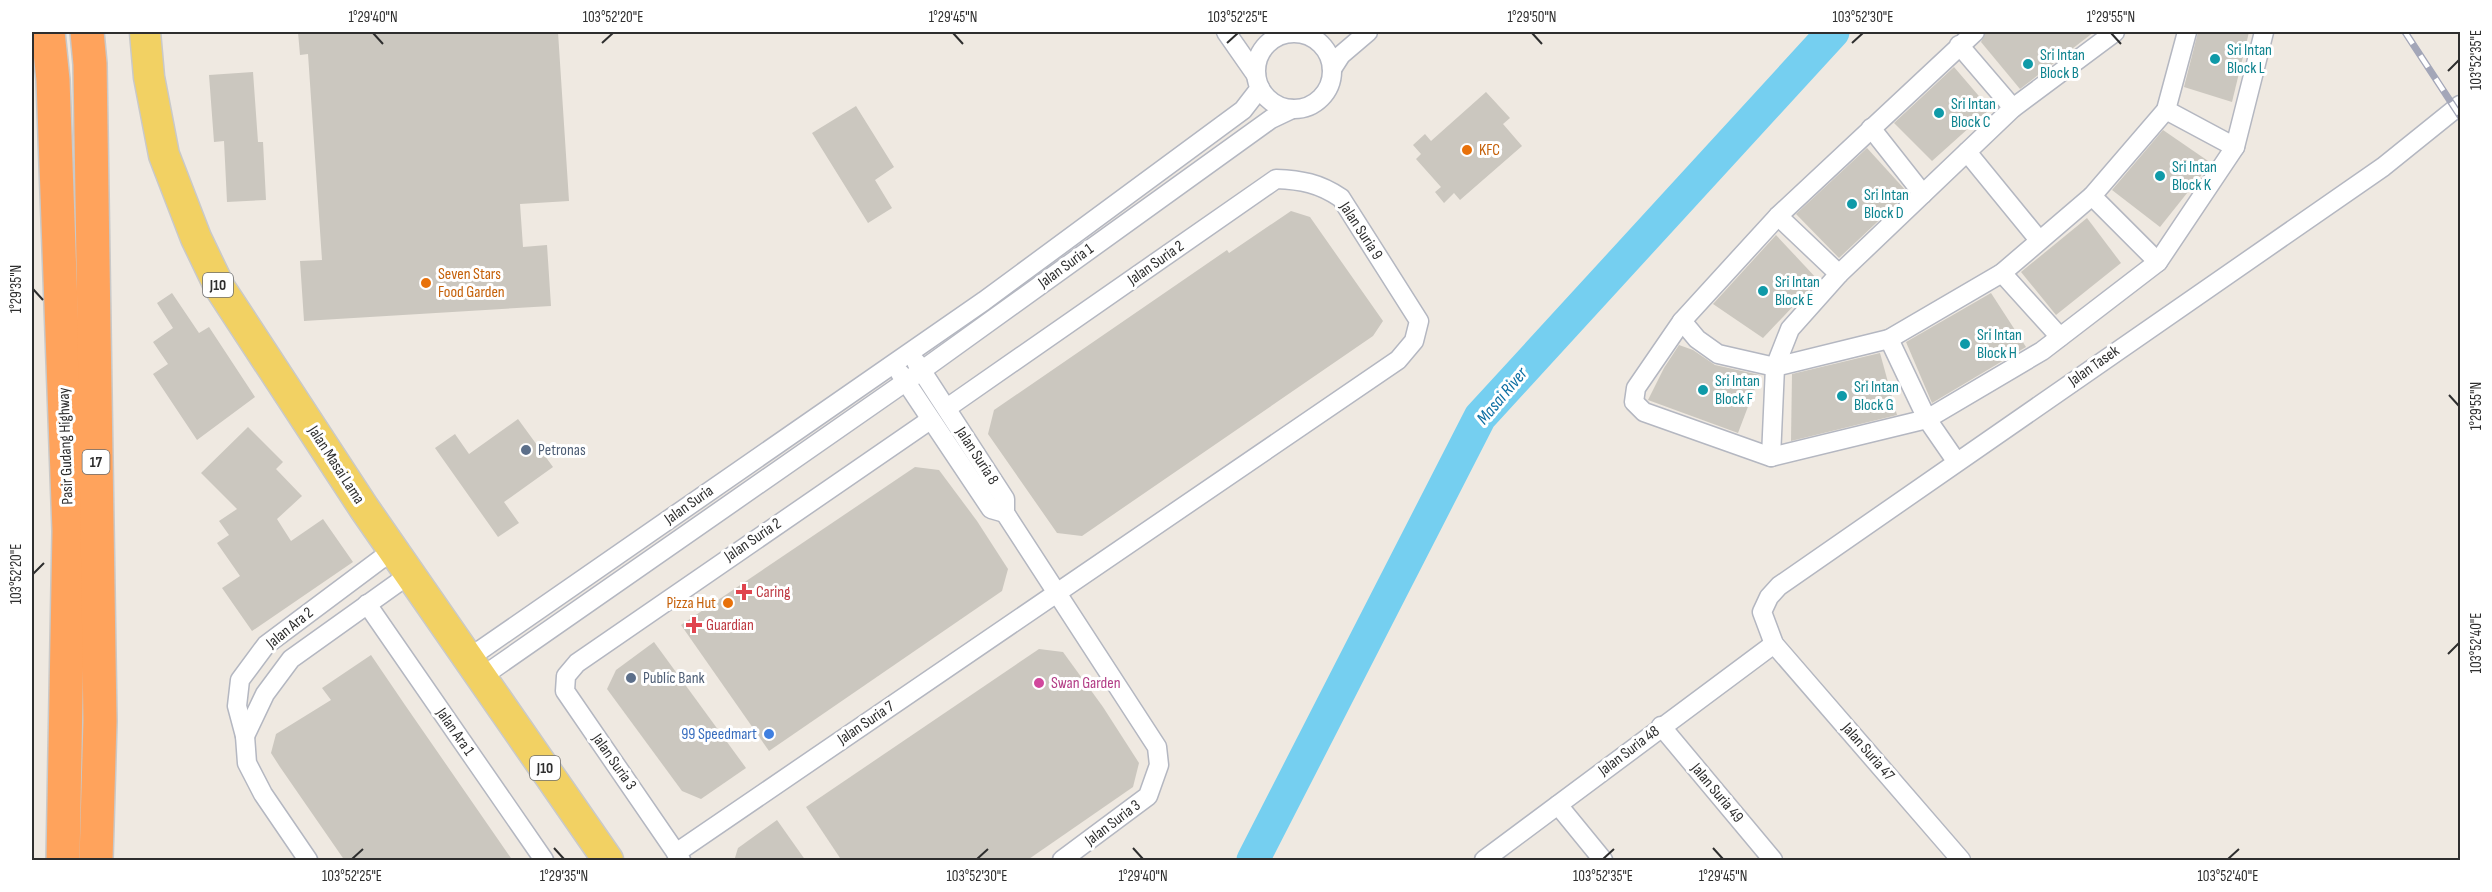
<svg xmlns="http://www.w3.org/2000/svg" width="2492" height="892" font-family="'Sofia Sans Condensed',sans-serif">
  <style>
    .lines { fill: none; stroke-linecap: round; stroke-linejoin: round }
    .river { stroke: #75cff0; stroke-width: 33 }
    .building { fill: #cbc7bf }
    .street-casing { stroke: #b4b7c1; stroke-width: 21 }
    .primary-casing { stroke: #c9c9c9; stroke-width: 33 }
    .highway-casing { stroke: #c9c9c9; stroke-width: 36 }
    .street { stroke: #fff; stroke-width: 18 }
    .primary { stroke: #f2d163; stroke-width: 30 }
    .highway { stroke: #ffa35c; stroke-width: 33 }
    .rail-casing { stroke: #a3a6b8; stroke-width: 7 }
    .rail { stroke: #fff; stroke-width: 4.5; stroke-dasharray: 14; stroke-linecap: butt }
    .ticks { fill: none; stroke: #2e2e2e; stroke-width: 2 }
    .culture-dot { fill: #0f9aa8; stroke: #fff; stroke-width: 2 }
    .food-dot { fill: #e8710a; stroke: #fff; stroke-width: 2 }
    .service-dot { fill: #5c6f8a; stroke: #fff; stroke-width: 2 }
    .health-dot { fill: #e0444e; stroke: #fff; stroke-width: 2 }
    .hotel-dot { fill: #d1479c; stroke: #fff; stroke-width: 2 }
    .shop-dot { fill: #3f7fe0; stroke: #fff; stroke-width: 2 }
    .labels { text-anchor: middle; dominant-baseline: central; stroke-width: 6; stroke-linejoin: round; paint-order: stroke }
    .shield { fill: #fff; stroke: #6d6d6d; stroke-width: 1.5 }
    .shield-label { font-size: 15px; font-weight: bold; fill: #2e2e2e }
    .culture-label { font-size: 16px; fill: #0d838f; stroke: #fff; text-anchor: start }
    .food-label { font-size: 16px; fill: #c56008; stroke: #fff; text-anchor: start }
    .street-label { font-size: 16px; fill: #2e2e2e; stroke: #fff }
    .service-label { font-size: 16px; fill: #4e5e75; stroke: #fff; text-anchor: start }
    .health-label { font-size: 16px; fill: #be3a42; stroke: #fff; text-anchor: start }
    .hotel-label { font-size: 16px; fill: #b23c85; stroke: #fff; text-anchor: start }
    .shop-label { font-size: 16px; fill: #366cbe; stroke: #fff; text-anchor: end }
    .water-label { font-size: 18px; font-style: italic; fill: #0d6fa3; stroke: #fff }
    .neatline { fill: none; stroke: #2e2e2e; stroke-width: 2 }
    .ticks-label { font-size: 15px; text-anchor: middle; fill: #2e2e2e }
  </style>
  <rect width="100%" height="100%" fill="#efe9e1"/>
  <g class="lines">
    <polyline class="river" points="1253,860 1480,417 1833,32"/>
  </g>
  <g class="building">
    <polygon points="298,32 558,32 569,201 520,204 523,247 547,245 551,306 304,321 300,261 322,260 308,54 300,55"/>
    <polygon points="1986,32 2094,32 2020,89 1981,42"/>
    <polygon points="2198,32 2249,32 2232,102 2184,87"/>
    <polygon points="1954,67 1990,109 1932,161 1894,123"/>
    <polygon points="253,72 258,142 263,142 266,200 227,202 224,141 214,142 209,75"/>
    <polygon points="1486,92 1510,118 1503,124 1522,146 1460,200 1454,193 1444,203 1435,192 1441,187 1416,159 1421,154 1413,145 1425,134 1431,141"/>
    <polygon points="856,106 894,167 875,180 892,208 868,223 812,133"/>
    <polygon points="2163,130 2211,163 2160,227 2112,190"/>
    <polygon points="1867,148 1908,193 1839,258 1796,214"/>
    <polygon points="1291,211 1310,217 1383,321 1373,336 1082,536 1057,533 988,434 994,410 1227,250 1229,253"/>
    <polygon points="2087,218 2121,263 2056,315 2021,272"/>
    <polygon points="1776,235 1818,280 1763,338 1713,304"/>
    <polygon points="172,293 199,333 209,327 255,397 197,440 153,374 168,364 153,342 173,328 157,303"/>
    <polygon points="1991,293 2026,347 1932,403 1906,342"/>
    <polygon points="1679,345 1693,350 1715,365 1760,375 1738,433 1648,400 1664,368"/>
    <polygon points="1880,353 1897,415 1791,441 1792,374"/>
    <polygon points="518,419 553,467 504,502 519,523 498,537 435,448 455,434 469,454"/>
    <polygon points="248,427 283,462 276,469 302,496 277,519 291,541 323,519 353,562 252,631 222,588 240,576 217,543 229,535 219,521 237,509 201,473"/>
    <polygon points="915,467 939,470 977,521 1008,569 1002,591 769,751 681,625"/>
    <polygon points="654,642 746,768 701,799 682,791 607,689 616,670"/>
    <polygon points="1039,649 1063,652 1103,707 1139,763 1133,787 1026,861 842,861 806,807"/>
    <polygon points="371,655 405,705 513,861 345,861 280,767 271,753 276,734 331,700 322,688"/>
    <polygon points="777,820 806,861 734,861 738,848"/>
  </g>
  <g class="lines">
    <defs>
      <g id="street">
        <polyline points="1226,32 1256,75"/>
        <polyline points="1975,32 1778,216 1682,321 1636,388 1634,402 1644,412 1771,457 1927,419 2042,351 2158,262 2235,147 2264,32"/>
        <circle cx="1294" cy="71" r="38"/>
        <polyline points="1959,45 2013,108"/>
        <polyline points="1332,69 1341,55 1368,32"/>
        <polyline points="2166,110 2235,147"/>
        <polyline points="1871,128 1923,194"/>
        <polyline points="1967,152 2039,240"/>
        <polyline points="2092,196 2158,262"/>
        <polyline points="1778,216 1839,274"/>
        <polyline points="2002,273 2060,337"/>
        <polyline points="1682,321 1697,339 1718,354 1775,367 1889,339 2002,273 2092,196 2166,110 2187,32"/>
        <polyline points="1889,339 1927,419 1956,461"/>
        <polyline points="916,362 1005,499 1005,513 1157,747 1159,765 1148,796 1062,860"/>
        <polyline points="900,373 991,509 1005,513"/>
        <polyline points="1771,457 1775,367 1790,329 1839,274 2013,108 2115,32"/>
        <polyline points="367,604 544,860"/>
        <polyline points="469,658 984,301 1243,110 1260,88"/>
        <polyline points="483,676 921,371 1271,119 1292,109"/>
        <polyline points="1661,726 1773,860"/>
        <polyline points="245,736 265,694 291,659 410,574"/>
        <polyline points="1558,805 1603,860"/>
        <path d="M676,853L1398,360L1414,341L1419,321L1341,198C1319,183 1301,180 1276,179L947,408"/>
        <polyline points="308,860 263,794 247,763 245,736 237,706 240,680 266,645 393,550"/>
        <polyline points="681,860 565,691 566,676 577,663 930,420"/>
        <polyline points="1484,860 1774,644"/>
        <polyline points="1961,860 1774,644 1762,612 1769,597 1779,586 2383,167 2460,105"/>
      </g>
      <polyline id="primary" points="145,32 149,77 164,155 196,238 220,288 364,508 608,860"/>
      <g id="highway">
        <polyline points="48,32 53,80 69,531 63,860"/>
        <polyline points="87,32 90,64 100,721 96,860"/>
      </g>
    </defs>
    <use href="#street" class="street-casing"/>
    <use href="#primary" class="primary-casing"/>
    <use href="#highway" class="highway-casing"/>
    <use href="#street" class="street"/>
    <use href="#primary" class="primary"/>
    <use href="#highway" class="highway"/>
    <defs>
      <polyline id="rail" points="2405,32 2460,116"/>
    </defs>
    <use href="#rail" class="rail-casing"/>
    <use href="#rail" class="rail"/>
  </g>
  <path class="ticks" d="M373,33L383,44M953,33L963,44M1532,33L1542,44M2111,33L2121,44M602,43L613,33M1227,43L1238,33M1852,43L1863,33M2448,71L2459,60M33,289L43,300M2449,395L2459,406M33,574L44,563M2448,654L2459,643M554,848L564,859M1133,848L1143,859M1713,848L1723,859M352,859L363,849M977,859L988,849M1603,859L1614,849M2228,859L2239,849"/>
  <g class="culture-dot">
    <circle cx="2215" cy="59" r="6"/>
    <circle cx="2028" cy="64" r="6"/>
    <circle cx="1939" cy="113" r="6"/>
    <circle cx="2160" cy="176" r="6"/>
    <circle cx="1852" cy="204" r="6"/>
    <circle cx="1763" cy="291" r="6"/>
    <circle cx="1965" cy="344" r="6"/>
    <circle cx="1703" cy="390" r="6"/>
    <circle cx="1842" cy="396" r="6"/>
  </g>
  <g class="food-dot">
    <circle cx="1467" cy="150" r="6"/>
    <circle cx="426" cy="283" r="6"/>
    <circle cx="728" cy="603" r="6"/>
  </g>
  <g class="service-dot">
    <circle cx="526" cy="450" r="6"/>
    <circle cx="631" cy="678" r="6"/>
  </g>
  <g class="health-dot">
    <path d="M741 583h6v6h6v6h-6v6h-6v-6h-6v-6h6z"/>
    <path d="M691 616h6v6h6v6h-6v6h-6v-6h-6v-6h6z"/>
  </g>
  <circle class="hotel-dot" cx="1039" cy="683" r="6"/>
  <circle class="shop-dot" cx="769" cy="734" r="6"/>
  <g class="labels">
    <g class="shield">
      <rect x="203" y="273" width="30" height="24" rx="4.5"/>
      <rect x="82.5" y="450" width="27" height="24" rx="4.5"/>
      <rect x="530" y="756" width="30" height="24" rx="4.5"/>
    </g>
    <g class="shield-label">
      <text x="218" y="285">J10</text>
      <text x="96" y="462">17</text>
      <text x="545" y="768">J10</text>
    </g>
    <g class="culture-label">
      <text x="2227" y="50">Sri Intan<tspan x="2227" dy="18">Block L</tspan></text>
      <text x="2040" y="55">Sri Intan<tspan x="2040" dy="18">Block B</tspan></text>
      <text x="1951" y="104">Sri Intan<tspan x="1951" dy="18">Block C</tspan></text>
      <text x="2172" y="167">Sri Intan<tspan x="2172" dy="18">Block K</tspan></text>
      <text x="1864" y="195">Sri Intan<tspan x="1864" dy="18">Block D</tspan></text>
      <text x="1775" y="282">Sri Intan<tspan x="1775" dy="18">Block E</tspan></text>
      <text x="1977" y="335">Sri Intan<tspan x="1977" dy="18">Block H</tspan></text>
      <text x="1715" y="381">Sri Intan<tspan x="1715" dy="18">Block F</tspan></text>
      <text x="1854" y="387">Sri Intan<tspan x="1854" dy="18">Block G</tspan></text>
    </g>
    <g class="food-label">
      <text x="1479" y="150">KFC</text>
      <text x="438" y="274">Seven Stars<tspan x="438" dy="18">Food Garden</tspan></text>
      <text x="716" y="603" text-anchor="end">Pizza Hut</text>
    </g>
    <g class="street-label">
      <text transform="translate(1361 231) rotate(57)">Jalan Suria 9</text>
      <text transform="translate(1156 263) rotate(-35)">Jalan Suria 2</text>
      <text transform="translate(1066 266) rotate(-36)">Jalan Suria 1</text>
      <text transform="translate(2094 366) rotate(-35)">Jalan Tasek</text>
      <text transform="translate(66 446) rotate(-92)">Pasir Gudang Highway</text>
      <text transform="translate(977 456) rotate(57)">Jalan Suria 8</text>
      <text transform="translate(336 465) rotate(57)">Jalan Masai Lama</text>
      <text transform="translate(689 505) rotate(-35)">Jalan Suria</text>
      <text transform="translate(753 540) rotate(-34)">Jalan Suria 2</text>
      <text transform="translate(290 628) rotate(-39)">Jalan Ara 2</text>
      <text transform="translate(866 723) rotate(-34)">Jalan Suria 7</text>
      <text transform="translate(455 732) rotate(55)">Jalan Ara 1</text>
      <text transform="translate(1629 751) rotate(-37)">Jalan Suria 48</text>
      <text transform="translate(1868 752) rotate(49)">Jalan Suria 47</text>
      <text transform="translate(614 762) rotate(55)">Jalan Suria 3</text>
      <text transform="translate(1717 793) rotate(50)">Jalan Suria 49</text>
      <text transform="translate(1113 823) rotate(-37)">Jalan Suria 3</text>
    </g>
    <g class="service-label">
      <text x="538" y="450">Petronas</text>
      <text x="643" y="678">Public Bank</text>
    </g>
    <g class="health-label">
      <text x="756" y="592">Caring</text>
      <text x="706" y="625">Guardian</text>
    </g>
    <g class="hotel-label">
      <text x="1051" y="683">Swan Garden</text>
    </g>
    <g class="shop-label">
      <text x="757" y="734">99 Speedmart</text>
    </g>
    <g class="water-label">
      <text transform="translate(1502 396) rotate(-50)">Masai River</text>
    </g>
  </g>
  <rect width="2492" height="892" fill="none" stroke="#ffffff" stroke-width="66"/>
  <rect x="33" y="33" width="2426" height="826" class="neatline"/>
  <g class="ticks-label">
    <text x="373" y="22">1°29'40"N</text>
    <text x="613" y="22">103°52'20"E</text>
    <text x="953" y="22">1°29'45"N</text>
    <text x="1238" y="22">103°52'25"E</text>
    <text x="1532" y="22">1°29'50"N</text>
    <text x="1863" y="22">103°52'30"E</text>
    <text x="2111" y="22">1°29'55"N</text>
    <text transform="translate(2476 60) rotate(-90)" y="5">103°52'35"E</text>
    <text transform="translate(16 289) rotate(-90)" y="5">1°29'35"N</text>
    <text transform="translate(2476 406) rotate(-90)" y="5">1°29'55"N</text>
    <text transform="translate(16 574) rotate(-90)" y="5">103°52'20"E</text>
    <text transform="translate(2476 643) rotate(-90)" y="5">103°52'40"E</text>
    <text x="352" y="881">103°52'25"E</text>
    <text x="564" y="881">1°29'35"N</text>
    <text x="977" y="881">103°52'30"E</text>
    <text x="1143" y="881">1°29'40"N</text>
    <text x="1603" y="881">103°52'35"E</text>
    <text x="1723" y="881">1°29'45"N</text>
    <text x="2228" y="881">103°52'40"E</text>
  </g>
</svg>
